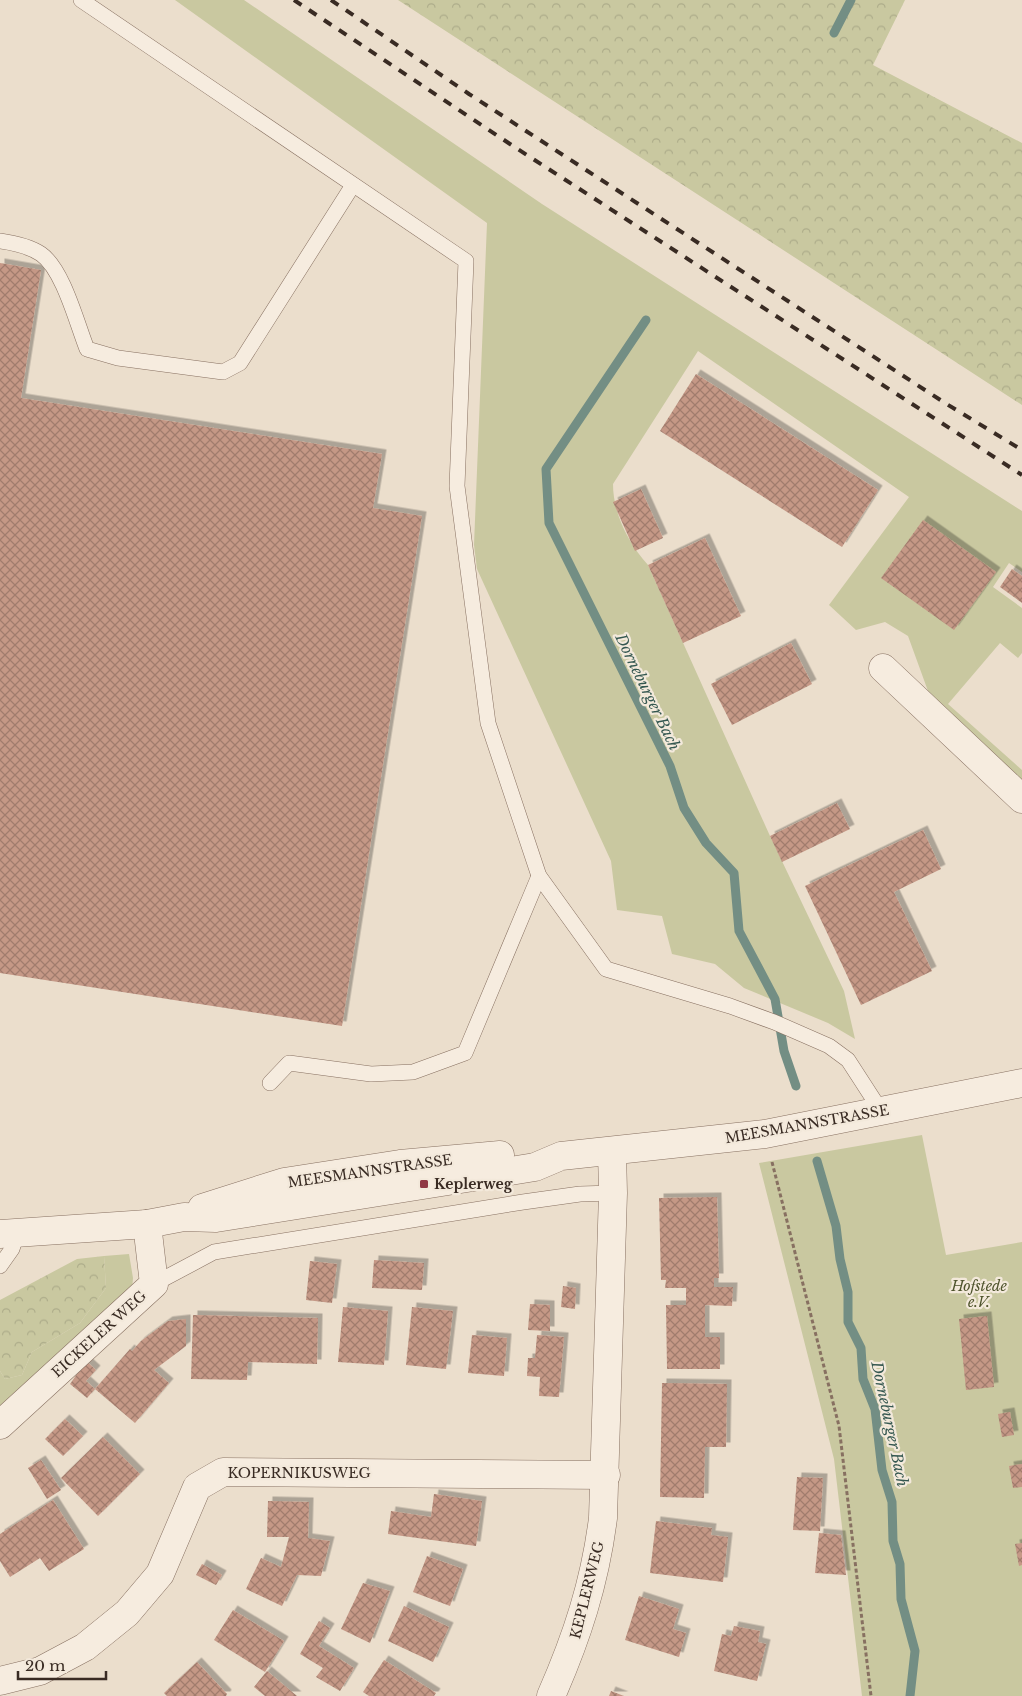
<svg xmlns="http://www.w3.org/2000/svg" width="1022" height="1696" font-family="'Libre Baskerville',serif">
  <style>
    .green { fill: #c9c8a0 }
    .forest { fill: url(#forest-crowns) }
    .lines { fill: none; stroke-linecap: round; stroke-linejoin: round }
    .stream { stroke: #738e84; stroke-width: 9 }
    .building { fill: url(#building-cross-hatch); filter: url(#shadow) }
    .service-casing { stroke: #877061; stroke-width: 16 }
    .minor-casing { stroke: #877061; stroke-width: 29 }
    .path { stroke: #877061; stroke-width: 3; stroke-dasharray: 4 2.5; stroke-linecap: butt }
    .service { stroke: #f6ecdf; stroke-width: 15 }
    .minor { stroke: #f6ecdf; stroke-width: 28 }
    .rail { stroke: #392b23; stroke-width: 4; stroke-dasharray: 9 9; stroke-linecap: butt }
    .poi-dot { fill: #903743; stroke: #f3e9db; stroke-width: 2 }
    .labels { text-anchor: middle; dominant-baseline: central; stroke-width: 4.5; stroke-linejoin: round; paint-order: stroke }
    .street-label { font-size: 14px; fill: #392b23; stroke: #f3e9db }
    .poi-label { font-size: 14px; font-weight: bold; fill: #392b23; stroke: #f3e9db; text-anchor: start }
    .park-label { font-size: 14px; font-style: italic; fill: #4e532c; stroke: #f3e9db }
    .water-label { font-size: 15px; font-style: italic; fill: #345750; stroke: #f3e9db }
  </style>
  <defs>
    <pattern id="forest-crowns" width="20" height="18" patternUnits="userSpaceOnUse" patternTransform="scale(1.25)"><rect width="20" height="18" fill="#c9c8a0"/><path d="M2 6a3 3 0 1 1 6 0M12 15a3 3 0 1 1 6 0" fill="none" stroke="#adac8a"/></pattern>
    <pattern id="building-cross-hatch" width="8" height="8" patternUnits="userSpaceOnUse" patternTransform="scale(1.25)"><rect width="8" height="8" fill="#c59886"/><path d="M0 0l8 8M0 8l8-8" fill="none" stroke="#a17c6d"/></pattern>
    <filter id="shadow"><feDropShadow dx="4.5" dy="-4.5" stdDeviation="0" flood-color="#0004"/></filter>
  </defs>
  <rect width="100%" height="100%" fill="#ebdecc"/>
  <g class="green">
    <path d="M175,0H244L542,204L1022,511V572L1009,563L993,587L1022,608V653L1018,658L1000,643L948,704L1022,770V782L932,702L908,636L885,622L856,630L829,605L909,497L698,351L613,484C613,513 628,543 648,565L770,836L844,991L855,1039L828,1023L744,988L715,964L672,954L662,916L617,910L611,861L477,569L474,545L487,223Z"/>
    <polygon points="922,1135 946,1255 1022,1242 1022,1696 862,1696 834,1459 759,1163"/>
    <polygon points="129,1254 133,1278 132,1290 0,1412 0,1371 5,1379 22,1375 32,1352 80,1323 106,1288 104,1256"/>
  </g>
  <g class="forest">
    <polygon points="398,0 905,0 873,65 1022,143 1022,405"/>
    <polygon points="104,1256 106,1288 80,1323 32,1352 22,1375 5,1379 0,1371 0,1300 77,1259"/>
  </g>
  <g class="lines">
    <g class="stream">
      <polyline points="834,33 851,0"/>
      <polyline points="646,320 546,469 549,523 670,766 684,808 706,843 734,873 739,931 775,999 784,1051 796,1086"/>
      <polyline points="817,1161 836,1226 840,1259 848,1292 848,1322 861,1348 863,1379 875,1409 882,1470 892,1502 893,1541 900,1564 901,1599 915,1651 910,1696"/>
    </g>
  </g>
  <g class="building">
    <polygon points="0,263 41,270 21,398 382,454 373,508 422,516 342,1026 0,973"/>
    <polygon points="696,374 878,490 842,547 660,431"/>
    <polygon points="641,489 663,538 635,551 613,502"/>
    <polygon points="923,520 996,572 954,630 881,578"/>
    <polygon points="705,538 741,616 683,643 648,565"/>
    <polygon points="1012,569 1022,576 1022,603 1000,587"/>
    <polygon points="791,643 812,684 732,725 711,684"/>
    <polygon points="837,803 850,829 782,862 770,836"/>
    <polygon points="923,830 941,869 894,892 932,971 861,1005 805,886"/>
    <polygon points="717,1197 719,1278 714,1278 714,1287 733,1287 732,1306 705,1305 705,1337 720,1337 720,1369 667,1369 666,1305 686,1305 686,1288 665,1288 666,1280 661,1280 659,1198"/>
    <polygon points="374,1260 424,1263 422,1290 372,1288"/>
    <polygon points="310,1261 337,1264 332,1303 306,1300"/>
    <polygon points="563,1286 576,1288 575,1309 561,1307"/>
    <polygon points="530,1304 550,1305 550,1331 528,1330"/>
    <polygon points="343,1307 388,1311 384,1365 338,1362"/>
    <polygon points="412,1307 453,1311 446,1369 406,1365"/>
    <polygon points="193,1315 318,1318 317,1364 248,1362 247,1380 191,1379"/>
    <polygon points="987,1316 994,1387 966,1390 959,1319"/>
    <polygon points="186,1319 186,1346 154,1370 169,1383 135,1423 95,1389 130,1349 132,1351 141,1341 168,1321"/>
    <polygon points="472,1335 507,1338 504,1376 468,1373"/>
    <polygon points="537,1335 564,1337 559,1397 539,1396 540,1377 527,1376 528,1358 535,1358"/>
    <polygon points="86,1361 96,1370 86,1381 95,1389 87,1398 70,1384"/>
    <polygon points="662,1383 727,1384 726,1447 705,1447 704,1498 660,1497"/>
    <polygon points="1010,1412 1014,1435 1002,1437 998,1414"/>
    <polygon points="65,1419 83,1436 63,1456 45,1439"/>
    <polygon points="103,1437 140,1474 98,1516 61,1478"/>
    <polygon points="41,1460 61,1490 47,1499 28,1468"/>
    <polygon points="1022,1464 1022,1487 1013,1488 1009,1466"/>
    <polygon points="797,1477 823,1478 820,1531 793,1530"/>
    <polygon points="434,1494 482,1501 476,1546 388,1534 391,1511 431,1517"/>
    <polygon points="53,1500 84,1549 49,1571 40,1558 10,1577 0,1561 0,1534"/>
    <polygon points="268,1501 309,1502 308,1538 330,1541 321,1576 297,1575 282,1606 246,1589 261,1558 281,1567 289,1537 267,1537"/>
    <polygon points="656,1521 712,1528 711,1535 728,1537 723,1582 650,1573"/>
    <polygon points="819,1533 841,1535 846,1575 815,1573"/>
    <polygon points="1022,1543 1022,1565 1019,1566 1015,1544"/>
    <polygon points="427,1556 463,1569 450,1606 413,1592"/>
    <polygon points="202,1564 222,1575 216,1585 196,1575"/>
    <polygon points="363,1583 390,1591 370,1643 341,1629"/>
    <polygon points="639,1596 679,1609 673,1629 686,1633 679,1657 625,1640"/>
    <polygon points="404,1606 449,1627 433,1662 388,1641"/>
    <polygon points="233,1610 284,1641 265,1672 214,1640"/>
    <polygon points="319,1621 330,1628 319,1646 354,1668 340,1691 316,1677 323,1668 300,1654"/>
    <polygon points="734,1626 760,1631 758,1642 766,1644 757,1681 714,1671 722,1634 731,1636"/>
    <polygon points="384,1660 436,1693 434,1696 369,1696 363,1692"/>
    <polygon points="197,1662 227,1694 226,1696 167,1696 164,1693"/>
    <polygon points="267,1671 297,1696 265,1696 254,1687"/>
    <polygon points="611,1691 624,1696 609,1696"/>
  </g>
  <g class="lines">
    <defs>
      <g id="service">
        <polyline points="81,0 466,261 457,486 488,723 539,876 606,969 730,1006 774,1022 829,1046 848,1060 881,1111"/>
        <path d="M0,241C14,243 29,246 41,254C63,269 77,324 87,349L118,358L223,372L240,363L353,185"/>
        <polyline points="270,1083 289,1063 371,1074 413,1072 465,1053 539,876"/>
        <polyline points="0,1266 12,1249 17,1234"/>
        <polyline points="154,1284 214,1252 523,1202 580,1194 613,1193"/>
      </g>
      <g id="minor">
        <polyline points="883,668 1022,799"/>
        <polyline points="202,1208 284,1182 400,1164 500,1155"/>
        <polyline points="0,1234 147,1224 184,1217 216,1218 535,1167 561,1156 765,1134 1022,1083"/>
        <polyline points="0,1425 154,1284 147,1224"/>
        <polyline points="0,1681 40,1671 85,1647 127,1613 160,1574 197,1487 223,1472 606,1475"/>
        <path d="M551,1696C577,1637 595,1582 603,1518L613,1193L612,1151"/>
      </g>
    </defs>
    <use href="#service" class="service-casing"/>
    <use href="#minor" class="minor-casing"/>
    <polyline class="path" points="772,1162 839,1426 871,1696"/>
    <use href="#service" class="service"/>
    <use href="#minor" class="minor"/>
    <g class="rail">
      <polyline points="294,0 513,146 1022,475"/>
      <polyline points="331,0 469,94 945,403 1022,450"/>
    </g>
  </g>
  <rect class="poi-dot" x="419" y="1179" width="10" height="10" rx="2.5"/>
  <g class="labels">
    <g class="street-label">
      <text transform="translate(807 1124) rotate(-10)">MEESMANNSTRASSE</text>
      <text transform="translate(370 1171) rotate(-8)">MEESMANNSTRASSE</text>
      <text transform="translate(99 1334) rotate(-42)">EICKELER WEG</text>
      <text x="299" y="1473">KOPERNIKUSWEG</text>
      <text transform="translate(587 1590) rotate(-76)">KEPLERWEG</text>
    </g>
    <g class="poi-label">
      <text x="434" y="1184">Keplerweg</text>
    </g>
    <g class="park-label">
      <text x="979" y="1286">Hofstede<tspan x="979" dy="16">e.V.</tspan></text>
    </g>
    <g class="water-label">
      <text transform="translate(648 692) rotate(64)">Dorneburger Bach</text>
      <text transform="translate(890 1424) rotate(78)">Dorneburger Bach</text>
    </g>
  </g>
  <path d="M18 1671v8h88v-8" fill="none" stroke="#392b23" stroke-width="2.5"/>
  <text x="25" y="1671" font-size="15" fill="#392b23" stroke="#f3e9db" stroke-width="4" paint-order="stroke">20 m</text>
</svg>
